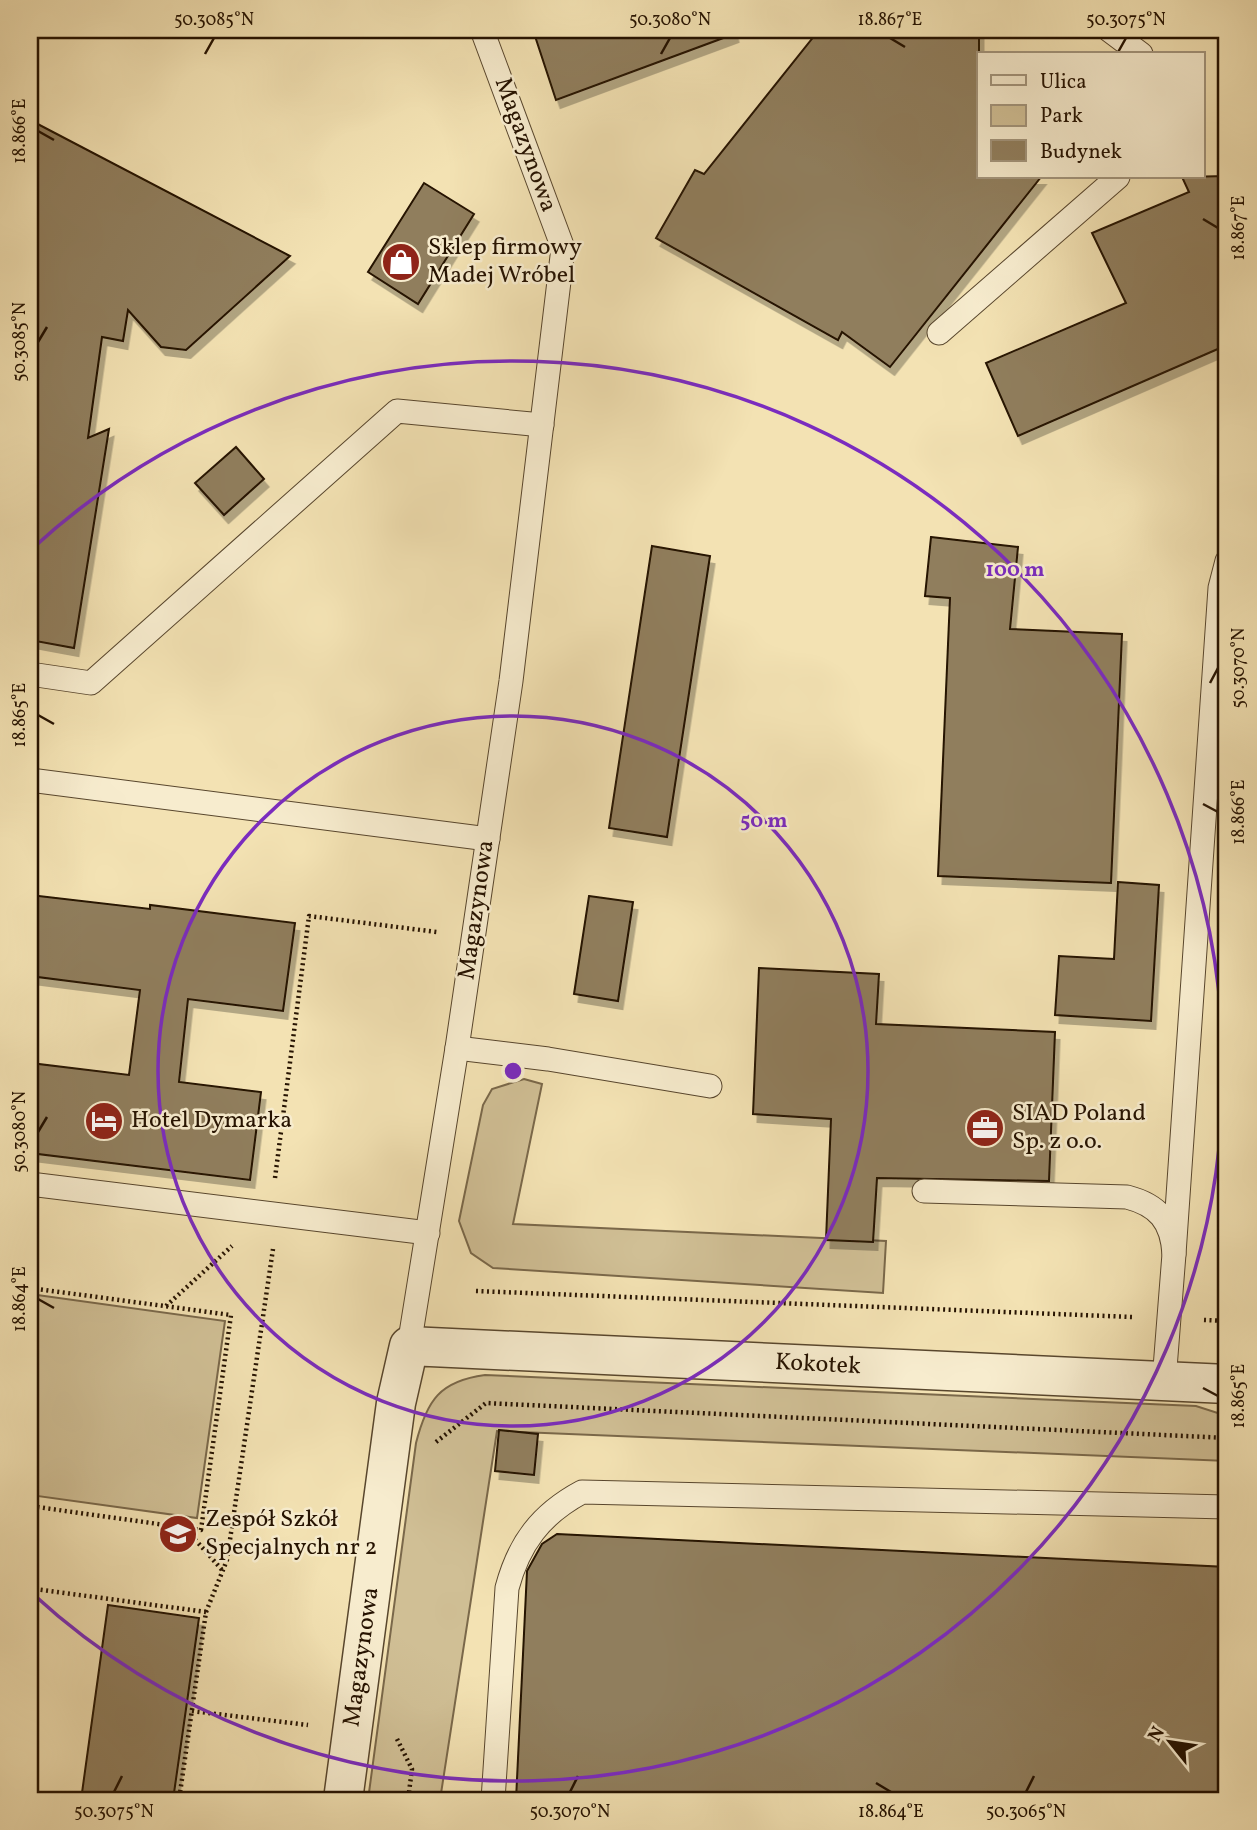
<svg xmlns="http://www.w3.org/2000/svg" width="1257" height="1830" font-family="Vollkorn,serif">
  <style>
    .green { fill: #d0bf95; stroke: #7a684a; stroke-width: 2 }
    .building { fill: #907e5d; stroke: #251200; stroke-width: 2; filter: url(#shadow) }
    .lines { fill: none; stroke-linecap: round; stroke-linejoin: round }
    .service-casing { stroke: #58462d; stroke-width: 25 }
    .minor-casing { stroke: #58462d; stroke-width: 41 }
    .path { stroke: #251200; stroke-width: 4.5; stroke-dasharray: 2 3.5; stroke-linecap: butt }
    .service { stroke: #f7ecce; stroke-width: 23 }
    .minor { stroke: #f7ecce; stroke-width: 38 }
    .ticks { fill: none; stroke: #251200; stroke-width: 2.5 }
    .ring { fill: none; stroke: #7b2cbf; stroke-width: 3.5 }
    .labels { text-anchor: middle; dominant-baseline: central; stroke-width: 5; stroke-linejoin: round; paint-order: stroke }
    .street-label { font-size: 24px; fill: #251200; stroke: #f7ecce }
    .poi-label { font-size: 24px; fill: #251200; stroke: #f7ecce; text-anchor: start }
    .centre { fill: #7b2cbf; stroke: #f7ecce; stroke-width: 3.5 }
    .ring-label { font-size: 21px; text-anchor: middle; font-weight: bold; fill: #7b2cbf; stroke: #f7ecce; stroke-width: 5; stroke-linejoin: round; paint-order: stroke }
    .neatline { fill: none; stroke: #251200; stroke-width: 2.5 }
    .ticks-label { font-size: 18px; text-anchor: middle; fill: #251200 }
  </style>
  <defs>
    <filter id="shadow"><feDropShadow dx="4.5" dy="8" stdDeviation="0" flood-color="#0004"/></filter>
  </defs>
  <rect width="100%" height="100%" fill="#f3e2b3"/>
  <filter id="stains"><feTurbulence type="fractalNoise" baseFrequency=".00286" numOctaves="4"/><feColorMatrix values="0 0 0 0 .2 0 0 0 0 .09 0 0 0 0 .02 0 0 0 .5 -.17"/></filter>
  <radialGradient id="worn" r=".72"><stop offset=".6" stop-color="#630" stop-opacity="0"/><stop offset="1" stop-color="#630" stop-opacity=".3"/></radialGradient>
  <g class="green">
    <polygon points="524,1079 542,1084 513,1224 886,1241 883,1293 493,1268 471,1253 459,1221 483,1105 492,1089"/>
    <polygon points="30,1294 225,1321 197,1518 30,1495"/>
    <path d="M485,1375L1196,1406L1227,1416V1461L497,1431L440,1800H368L416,1443C427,1400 440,1381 485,1375Z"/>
  </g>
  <g class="building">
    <polygon points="533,30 733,30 734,34 556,100"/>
    <polygon points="819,30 979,30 979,177 1041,177 890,367 842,332 838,340 656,238 695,170 704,174"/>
    <polygon points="30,120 290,256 186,350 161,347 128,310 123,341 102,337 88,438 109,429 74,648 30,640"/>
    <polygon points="1227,176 1227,345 1018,436 986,363 1126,303 1092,233 1189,192 1182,177"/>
    <polygon points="424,183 474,214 418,304 368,272"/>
    <polygon points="236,447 264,479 224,515 195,483"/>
    <polygon points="931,537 1018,547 1010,629 1122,634 1111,883 938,876 950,598 925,596"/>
    <polygon points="652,546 710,556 667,837 609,828"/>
    <polygon points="1118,882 1159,885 1151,1021 1055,1015 1059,956 1114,959"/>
    <polygon points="30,895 150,909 150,905 295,923 283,1011 188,999 179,1082 261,1092 250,1180 30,1153 30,1063 129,1075 140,990 30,976"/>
    <polygon points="589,896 633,902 618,1001 574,994"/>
    <polygon points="759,968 879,974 876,1024 1055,1032 1049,1181 877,1178 873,1242 826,1240 831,1119 753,1114"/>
    <polygon points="499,1430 538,1434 534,1475 495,1471"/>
    <polygon points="557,1534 1227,1567 1227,1800 516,1800 527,1571 542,1544"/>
    <polygon points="108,1605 199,1618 173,1800 81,1800"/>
  </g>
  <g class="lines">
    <defs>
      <g id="service">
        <polyline points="1109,30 1141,54"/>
        <polyline points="939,333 1118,177"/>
        <polyline points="30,674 91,683 397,411 542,425"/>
        <polyline points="30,780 488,839"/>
        <polyline points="457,1048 548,1059 710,1086"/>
        <polyline points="30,1184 428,1233"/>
        <path d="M924,1191L1127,1197C1158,1205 1172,1221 1174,1254L1164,1381"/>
        <polyline points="1174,1254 1220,588 1227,561"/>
        <polyline points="409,1346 457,1048 511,681 563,248 482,30"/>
        <path d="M493,1800L507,1588C519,1543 541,1514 582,1492L1227,1507"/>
      </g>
      <polyline id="minor" points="343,1800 396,1403 409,1346 1227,1384"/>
    </defs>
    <use href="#service" class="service-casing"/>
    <use href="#minor" class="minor-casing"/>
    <g class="path">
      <polyline points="275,1178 309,916 437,932"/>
      <polyline points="30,1288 231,1315 201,1530 30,1506"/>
      <polyline points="476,1291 1132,1317"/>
      <polyline points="166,1306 232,1246"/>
      <polyline points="1204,1320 1227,1321"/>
      <polyline points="436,1442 486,1403 1227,1438"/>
      <polyline points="184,1527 223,1571"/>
      <polyline points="206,1612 227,1560 273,1249"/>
      <polyline points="30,1627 35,1589 206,1612 179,1800"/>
      <polyline points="192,1711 308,1725"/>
      <polyline points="397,1739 412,1769 408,1800"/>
    </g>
    <use href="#service" class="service"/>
    <use href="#minor" class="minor"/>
  </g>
  <path class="ticks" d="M890,38L905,47M205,54L214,38M661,54L670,38M1117,54L1126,38M38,131L54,140M1203,219L1218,228M38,342L47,327M1210,683L1218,668M38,715L54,724M1203,804L1218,812M38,1132L47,1117M38,1299L54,1308M1203,1388L1218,1396M876,1783L891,1792M114,1792L122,1776M570,1792L578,1776M1026,1792L1034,1776"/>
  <g class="ring">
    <circle cx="513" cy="1071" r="355"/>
    <path d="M33 548A710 710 0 1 1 33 1594"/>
  </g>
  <defs>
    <symbol id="shop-disc" viewBox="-11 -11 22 22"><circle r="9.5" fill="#8f2418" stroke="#f7ecce"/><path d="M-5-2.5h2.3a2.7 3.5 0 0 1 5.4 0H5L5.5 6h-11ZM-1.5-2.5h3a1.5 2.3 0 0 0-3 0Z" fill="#fff"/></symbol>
    <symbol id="hotel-disc" viewBox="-11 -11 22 22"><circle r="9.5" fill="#8f2418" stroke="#f7ecce"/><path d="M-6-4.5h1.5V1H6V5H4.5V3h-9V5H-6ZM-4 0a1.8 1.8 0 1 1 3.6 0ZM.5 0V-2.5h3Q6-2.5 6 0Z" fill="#fff"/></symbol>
    <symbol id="office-disc" viewBox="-11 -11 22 22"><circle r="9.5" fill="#8f2418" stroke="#f7ecce"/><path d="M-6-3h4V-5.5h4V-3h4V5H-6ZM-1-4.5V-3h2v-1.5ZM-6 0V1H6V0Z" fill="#fff"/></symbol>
    <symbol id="school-disc" viewBox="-11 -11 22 22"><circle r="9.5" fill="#8f2418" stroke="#f7ecce"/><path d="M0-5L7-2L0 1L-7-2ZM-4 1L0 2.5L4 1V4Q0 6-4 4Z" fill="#fff"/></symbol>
  </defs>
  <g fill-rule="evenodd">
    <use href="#shop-disc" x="379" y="240" width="44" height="44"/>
    <use href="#hotel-disc" x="82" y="1099" width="44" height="44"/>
    <use href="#office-disc" x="963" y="1106" width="44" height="44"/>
    <use href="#school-disc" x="156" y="1512" width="44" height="44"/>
  </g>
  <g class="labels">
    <g class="street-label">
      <text transform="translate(525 145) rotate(70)">Magazynowa</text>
      <text transform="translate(477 910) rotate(-82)">Magazynowa</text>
      <text transform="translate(818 1365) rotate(3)">Kokotek</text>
      <text transform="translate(362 1657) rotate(-82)">Magazynowa</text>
    </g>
    <g class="poi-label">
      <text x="428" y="248">Sklep firmowy<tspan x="428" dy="28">Madej Wróbel</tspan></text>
      <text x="1012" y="1114">SIAD Poland<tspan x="1012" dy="28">Sp. z o.o.</tspan></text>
      <text x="131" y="1121">Hotel Dymarka</text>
      <text x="205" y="1520">Zespół Szkół<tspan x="205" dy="28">Specjalnych nr 2</tspan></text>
    </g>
  </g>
  <circle cx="513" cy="1071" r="10" class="centre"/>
  <g class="ring-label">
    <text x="1015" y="576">100 m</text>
    <text x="764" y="827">50 m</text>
  </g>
  <rect width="1257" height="1830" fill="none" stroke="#f3e2b3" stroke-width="77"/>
  <rect x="977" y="52" width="228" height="126" fill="#f7ecce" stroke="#a3957c" stroke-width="2"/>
  <rect x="991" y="75" width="35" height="10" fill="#f7ecce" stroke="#a3957c" stroke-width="2"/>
  <text x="1040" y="88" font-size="21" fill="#251200">Ulica</text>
  <rect x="991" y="105" width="35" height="21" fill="#d0bf95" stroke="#a3957c" stroke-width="2"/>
  <text x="1040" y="122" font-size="21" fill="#251200">Park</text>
  <rect x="991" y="140" width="35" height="21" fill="#907e5d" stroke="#a3957c" stroke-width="2"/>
  <text x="1040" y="158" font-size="21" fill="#251200">Budynek</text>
  <g transform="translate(1170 1742) rotate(300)" stroke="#f7ecce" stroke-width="5" paint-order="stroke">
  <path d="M0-5L12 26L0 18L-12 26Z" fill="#251200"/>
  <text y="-10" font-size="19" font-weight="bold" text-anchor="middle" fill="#251200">N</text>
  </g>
  <rect x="38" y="38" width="1180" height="1754" class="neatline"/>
  <g class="ticks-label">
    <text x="214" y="25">50.3085°N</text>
    <text x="670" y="25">50.3080°N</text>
    <text x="890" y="25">18.867°E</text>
    <text x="1126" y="25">50.3075°N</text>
    <text transform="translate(19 131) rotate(-90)" y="6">18.866°E</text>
    <text transform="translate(1238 228) rotate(-90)" y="6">18.867°E</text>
    <text transform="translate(19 342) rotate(-90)" y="6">50.3085°N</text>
    <text transform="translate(1238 668) rotate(-90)" y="6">50.3070°N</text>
    <text transform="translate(19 715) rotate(-90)" y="6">18.865°E</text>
    <text transform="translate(1238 812) rotate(-90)" y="6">18.866°E</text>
    <text transform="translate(19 1132) rotate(-90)" y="6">50.3080°N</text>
    <text transform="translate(19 1299) rotate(-90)" y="6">18.864°E</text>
    <text transform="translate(1238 1396) rotate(-90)" y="6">18.865°E</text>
    <text x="114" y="1817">50.3075°N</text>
    <text x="570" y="1817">50.3070°N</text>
    <text x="891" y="1817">18.864°E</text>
    <text x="1026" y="1817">50.3065°N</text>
  </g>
  <rect width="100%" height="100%" filter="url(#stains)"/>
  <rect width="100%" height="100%" fill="url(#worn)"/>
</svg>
